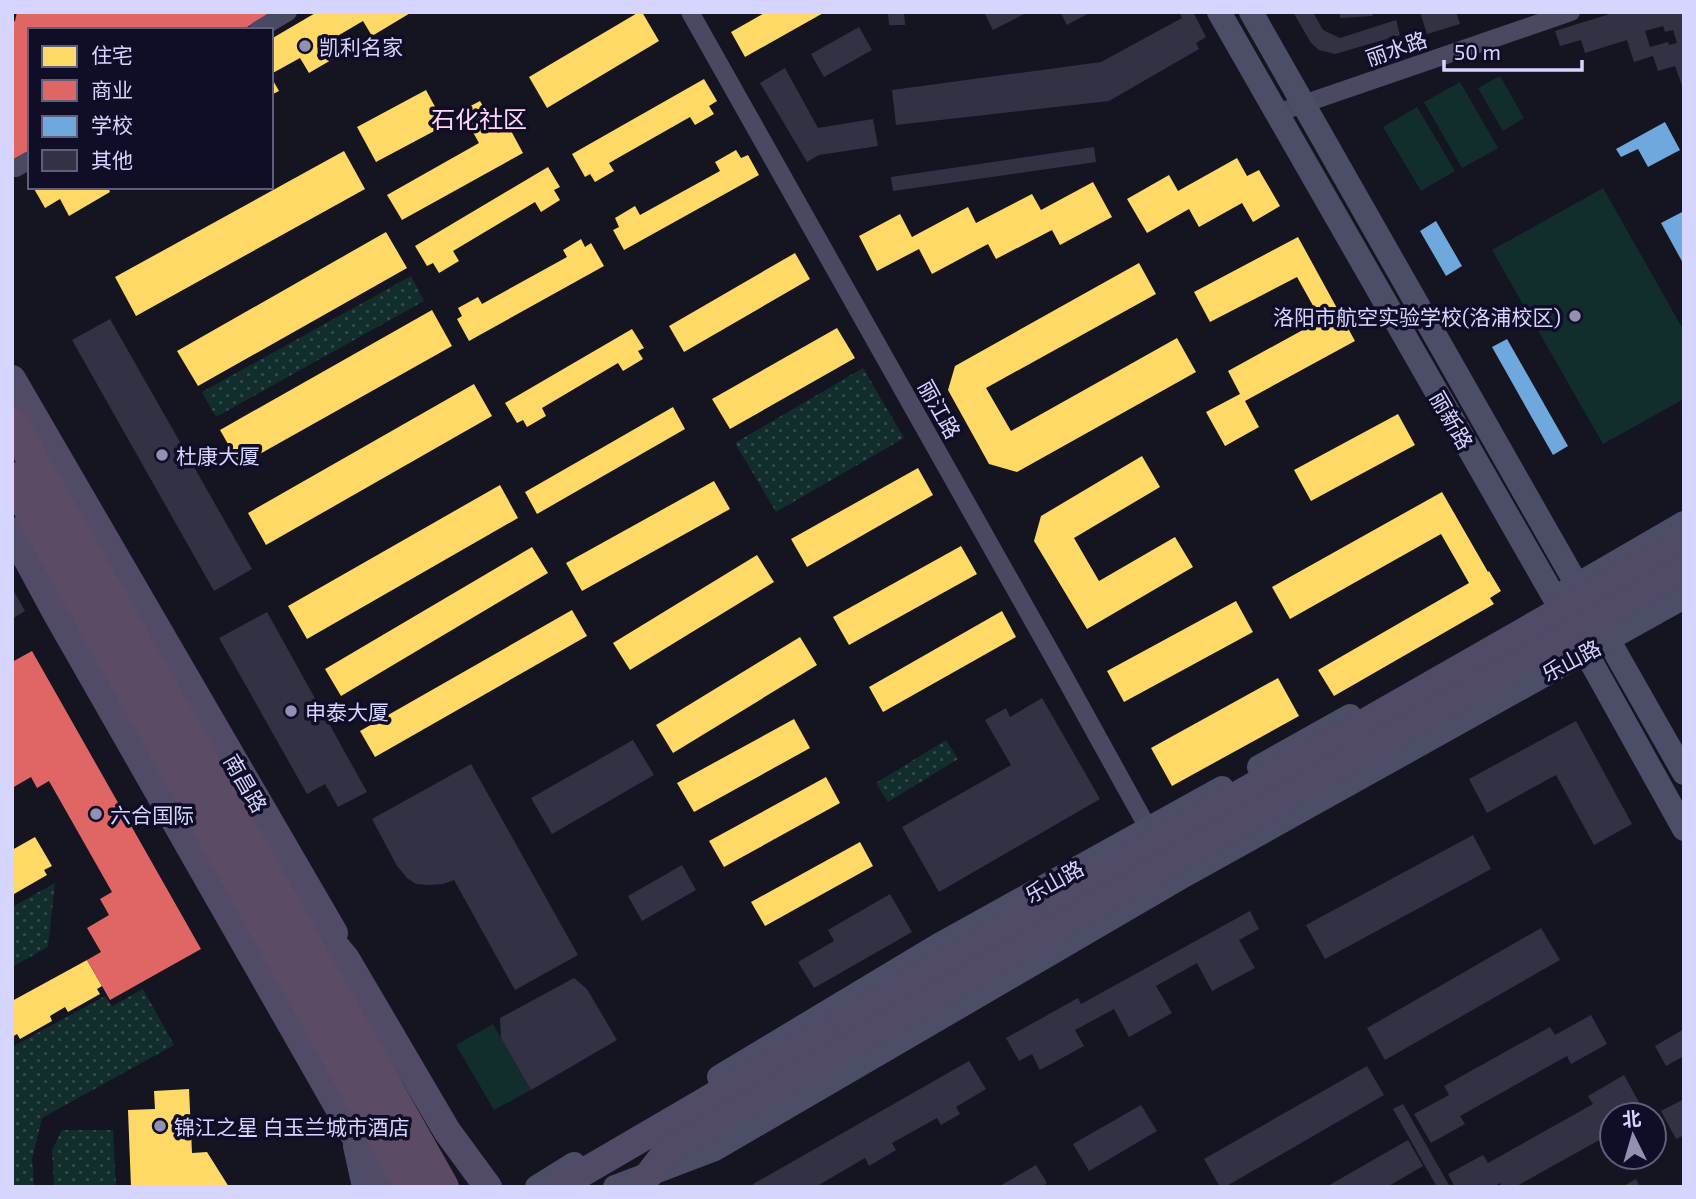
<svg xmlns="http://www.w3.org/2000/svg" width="1696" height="1199" font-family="'Exo 2','Noto Sans SC',sans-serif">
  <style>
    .grass { fill: url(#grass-dots) }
    .pitch { fill: #122e2c }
    .homes { fill: #ffd966 }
    .shops { fill: #e06666 }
    .schools { fill: #6fa8dc }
    .building { fill: #333244; fill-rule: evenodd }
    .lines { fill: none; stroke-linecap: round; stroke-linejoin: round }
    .street { stroke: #494a62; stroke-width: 18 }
    .secondary { stroke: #4c4e68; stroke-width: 24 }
    .primary { stroke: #514b68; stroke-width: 28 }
    .primary-bridge { stroke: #514b68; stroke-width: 28 }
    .highway-bridge { stroke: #5c4b64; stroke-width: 32 }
    .poi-dot { fill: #9291b1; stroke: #100e27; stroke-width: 2.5 }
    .labels { text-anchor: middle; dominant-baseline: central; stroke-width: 7; stroke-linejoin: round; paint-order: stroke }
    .poi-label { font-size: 21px; fill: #d6d5ff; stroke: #100e27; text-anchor: start }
    .street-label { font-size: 21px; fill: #d6d5ff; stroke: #100e27 }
    .quarter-label { font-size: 24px; fill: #ffd7f4; stroke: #100e27 }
  </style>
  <defs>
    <pattern id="grass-dots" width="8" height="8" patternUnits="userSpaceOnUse" patternTransform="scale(1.75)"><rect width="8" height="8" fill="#122e2c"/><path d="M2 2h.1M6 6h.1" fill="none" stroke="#344b4c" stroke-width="1.8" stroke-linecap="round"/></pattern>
  </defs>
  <rect width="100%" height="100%" fill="#151421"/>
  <g class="grass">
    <polygon points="411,276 424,301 216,417 202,392"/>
    <polygon points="863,368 904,438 776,512 735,443"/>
    <polygon points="946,740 958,759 888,802 876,783"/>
    <polygon points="55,883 48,947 12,967 12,907"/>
    <polygon points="143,989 174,1045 42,1118 32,1159 34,1187 14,1187 12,1184 12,1047 105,996 112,1006"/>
    <polygon points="62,1130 113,1130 116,1187 54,1187 52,1150"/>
  </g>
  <g class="pitch">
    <polygon points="1500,76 1524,118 1503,131 1478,88"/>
    <polygon points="1460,82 1498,148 1462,168 1424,102"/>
    <polygon points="1417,107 1455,171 1421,191 1383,127"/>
    <polygon points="1603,188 1684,331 1684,399 1603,444 1492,250"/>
    <polygon points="493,1024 531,1090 494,1110 456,1045"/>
  </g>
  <g class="homes">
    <polygon points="317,12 412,12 372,36 363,21 334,38 343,53 309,73 300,58 271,74 271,39"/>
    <polygon points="639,12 642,12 659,41 547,108 529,77"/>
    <polygon points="766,12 825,12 745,57 731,32"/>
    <polygon points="271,77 279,91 271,95"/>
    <polygon points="704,79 717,101 709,106 714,114 695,125 690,117 609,163 614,171 595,182 590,174 585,177 572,154"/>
    <polygon points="426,90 440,116 433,119 438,129 376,162 357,127"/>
    <polygon points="480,101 498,133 509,127 523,153 402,220 387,195 479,143 461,111"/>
    <polygon points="736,150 741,158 748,155 759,175 624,250 613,230 619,227 615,218 635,206 640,215 720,171 715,162"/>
    <polygon points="344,151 365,189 136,316 115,277"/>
    <polygon points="1237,158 1247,176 1259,170 1280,206 1253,222 1242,203 1199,227 1189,209 1147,233 1127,199 1169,175 1178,191"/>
    <polygon points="548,167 560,187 554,190 560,200 541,212 535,202 453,251 459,261 439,273 433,263 427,266 415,246"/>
    <polygon points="1093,182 1112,217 1060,245 1052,230 996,259 988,244 932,274 919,249 877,271 859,236 900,214 912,237 968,207 976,223 1032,194 1041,210"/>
    <polygon points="33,187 108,187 110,192 69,216 60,199 45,208"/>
    <polygon points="386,232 407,268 198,386 177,351"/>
    <polygon points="1298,237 1355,341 1245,401 1259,427 1225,446 1206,412 1240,394 1228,371 1321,320 1297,277 1210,322 1194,292"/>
    <polygon points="581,239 585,247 591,243 604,266 469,341 457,319 462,316 458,308 478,297 482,304 567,257 563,250"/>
    <polygon points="795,253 810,279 684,352 669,326"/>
    <polygon points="1139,263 1156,294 986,388 1011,431 1177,338 1196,372 1017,472 989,464 948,390 955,366"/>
    <polygon points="432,310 452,346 240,465 220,430"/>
    <polygon points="837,328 855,358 730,429 712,399"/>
    <polygon points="632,329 644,348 638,351 643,359 623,371 618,363 542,408 546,416 527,427 523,420 517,423 505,403"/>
    <polygon points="474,384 492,416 266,545 248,513"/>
    <polygon points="673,407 685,429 537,514 525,492"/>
    <polygon points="1398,414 1415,445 1311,501 1294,470"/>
    <polygon points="1142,456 1160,487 1074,538 1099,581 1175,537 1193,567 1087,629 1034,541 1041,516"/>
    <polygon points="918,468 933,495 807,567 791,539"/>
    <polygon points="714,481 730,509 582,591 566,563"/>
    <polygon points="500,485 518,518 307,639 288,606"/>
    <polygon points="1442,492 1488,572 1489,571 1501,591 1490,598 1494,604 1334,696 1318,670 1469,583 1441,534 1290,619 1272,587"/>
    <polygon points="961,546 977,574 849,645 833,617"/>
    <polygon points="532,547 548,573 341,696 325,669"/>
    <polygon points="757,555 774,582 630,670 613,643"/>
    <polygon points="1236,601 1253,632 1124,702 1107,671"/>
    <polygon points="572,610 587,636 375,757 360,731"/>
    <polygon points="1002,611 1016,637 883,712 869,687"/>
    <polygon points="800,637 817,665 673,753 656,725"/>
    <polygon points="1278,678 1299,716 1172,786 1151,748"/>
    <polygon points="794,719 810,748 694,812 677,783"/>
    <polygon points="826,777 840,803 724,867 709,841"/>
    <polygon points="35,837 52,866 44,870 47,875 14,894 12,891 12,850"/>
    <polygon points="860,842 873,866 765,926 751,902"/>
    <polygon points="87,960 102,986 97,989 100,994 68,1012 65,1007 50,1016 52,1021 20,1039 17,1034 12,1037 12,1001"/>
    <polygon points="189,1089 192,1153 207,1152 229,1187 131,1187 128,1110 155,1109 154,1091"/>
  </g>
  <g class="shops">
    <polygon points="17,12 273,12 242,30 30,30 30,150 12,160 12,22 15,21"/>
    <polygon points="32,651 201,949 110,1000 87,960 101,952 87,928 109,915 100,899 112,892 49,781 37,788 31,777 12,788 12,662"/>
  </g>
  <g class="schools">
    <polygon points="1665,122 1680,150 1648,167 1638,149 1621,157 1616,149"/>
    <polygon points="1684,211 1684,265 1661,223"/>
    <polygon points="1436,221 1462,266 1446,276 1420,231"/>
    <polygon points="1507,339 1568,446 1553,455 1492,347"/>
  </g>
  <g class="building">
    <polygon points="888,12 904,12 905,25 889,25"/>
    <polygon points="984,12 1028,12 993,30"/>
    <polygon points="1060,12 1091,12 1067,25"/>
    <polygon points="1179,12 1193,12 1206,37 1196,43 1199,49 1109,101 896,125 892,90 1101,62 1182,18"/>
    <polygon points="1293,12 1313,12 1323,30 1340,38 1396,20 1400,35 1335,54 1319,50 1311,43"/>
    <polygon points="1340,12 1372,12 1373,16 1340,18"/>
    <polygon points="1420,12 1456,12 1460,24 1427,34"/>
    <path d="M1616,12H1684V91L1675,66L1658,71L1653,56L1634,62L1627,40L1585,53L1581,40L1560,46L1555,31ZM1663,26L1665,32L1673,30L1677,43L1669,45L1668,42L1650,47L1645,31Z"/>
    <polygon points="859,27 872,50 824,77 811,54"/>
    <polygon points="785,68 818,128 873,119 878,146 819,155 807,162 760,83"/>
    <polygon points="1094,147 1096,162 893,191 891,177"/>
    <polygon points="110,319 252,569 214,591 72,340"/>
    <polygon points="12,588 25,611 12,619"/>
    <polygon points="267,612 367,792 338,807 325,784 307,794 219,638"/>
    <polygon points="1042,698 1100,799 939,892 902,827 1011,765 985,720 1006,708 1010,717"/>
    <polygon points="1576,721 1632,824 1594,845 1556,775 1487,813 1469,779"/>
    <polygon points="633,740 654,775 552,834 531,798"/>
    <polygon points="471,764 578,955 515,990 454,880 443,884 429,885 416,884 407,878 397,866 372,819"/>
    <polygon points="1473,835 1491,869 1325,959 1306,925"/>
    <polygon points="682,865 696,890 642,921 628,896"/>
    <polygon points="890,894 912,932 814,988 798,962 834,941 828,930"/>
    <polygon points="1250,911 1259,929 1239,940 1255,968 1212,991 1197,963 1156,986 1172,1013 1129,1037 1114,1009 1075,1030 1084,1046 1040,1070 1032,1054 1019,1061 1006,1038 1078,998 1081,1004"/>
    <polygon points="1541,928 1560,960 1385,1060 1367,1028"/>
    <polygon points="574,978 587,989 617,1040 531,1090 501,1038 500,1018"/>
    <polygon points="1591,1015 1607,1044 1571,1064 1567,1056 1460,1116 1465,1124 1431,1143 1414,1114 1449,1095 1444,1086 1550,1027 1555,1035"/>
    <polygon points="1684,1029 1684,1056 1666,1066 1655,1046"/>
    <polygon points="969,1061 986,1089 956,1107 960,1114 941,1125 937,1118 892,1143 896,1150 869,1166 865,1158 819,1185 820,1187 755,1187 753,1184"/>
    <polygon points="1367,1066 1384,1095 1225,1187 1220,1187 1204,1159"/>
    <polygon points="1624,1075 1640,1104 1621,1115 1612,1115 1612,1120 1604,1124 1610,1134 1515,1187 1502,1187 1500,1183 1493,1187 1455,1187 1448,1174 1483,1155 1488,1163 1593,1104 1588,1096"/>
    <polygon points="1684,1099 1684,1135 1676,1139 1661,1111"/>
    <polygon points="1403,1104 1450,1187 1437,1187 1393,1109"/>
    <polygon points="1141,1105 1157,1131 1089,1171 1073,1144"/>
    <polygon points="1408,1140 1423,1166 1387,1187 1326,1187"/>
    <polygon points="1036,1165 1047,1183 1041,1187 998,1187"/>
    <polygon points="1636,1179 1640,1187 1622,1187"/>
  </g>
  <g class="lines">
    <g class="street">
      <polyline points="690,12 1059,667 1148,828"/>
      <polyline points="258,30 288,12"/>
      <polyline points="1277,113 1571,12"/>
      <polyline points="16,168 30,160"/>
    </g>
    <g class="secondary">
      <polyline points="1219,12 1585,651 1684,829"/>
      <polyline points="1251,12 1684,773"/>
      <polyline points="1560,595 1684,523"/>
      <polyline points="1259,767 1350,716"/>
      <polyline points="719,1077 937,946 1222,788"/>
      <polyline points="355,1146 364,1187"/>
      <polyline points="537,1187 574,1164"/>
      <polyline points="615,1187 715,1149 1180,878 1684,597"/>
    </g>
    <g class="primary">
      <polyline points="12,379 334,933"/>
      <polyline points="12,531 57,614 384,1187"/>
      <polyline points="558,1187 844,1020"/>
    </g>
    <g class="primary-bridge">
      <polyline points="280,880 346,959 447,1131 488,1187"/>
      <polyline points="844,1020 1684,540"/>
      <polyline points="639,1187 668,1150 1684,569"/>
    </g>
    <g class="highway-bridge">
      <polyline points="12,423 443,1187"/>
      <polyline points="12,478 411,1187"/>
    </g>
  </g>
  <g class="poi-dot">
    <circle cx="305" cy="46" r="7"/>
    <circle cx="1575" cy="316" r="7"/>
    <circle cx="162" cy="455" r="7"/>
    <circle cx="291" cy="711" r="7"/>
    <circle cx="96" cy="814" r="7"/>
    <circle cx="160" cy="1126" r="7"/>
  </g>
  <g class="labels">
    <g class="poi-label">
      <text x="319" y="46">凯利名家</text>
      <text x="1561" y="316" text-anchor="end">洛阳市航空实验学校(洛浦校区)</text>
      <text x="176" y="455">杜康大厦</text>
      <text x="305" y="711">申泰大厦</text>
      <text x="110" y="814">六合国际</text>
      <text x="174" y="1126">锦江之星 白玉兰城市酒店</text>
    </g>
    <g class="street-label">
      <text transform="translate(1396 48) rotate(-19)">丽水路</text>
      <text transform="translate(940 409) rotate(61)">丽江路</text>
      <text transform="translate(1452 420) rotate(60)">丽新路</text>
      <text transform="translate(1571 660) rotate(-28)">乐山路</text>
      <text transform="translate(246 783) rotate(60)">南昌路</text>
      <text transform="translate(1054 881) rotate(-29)">乐山路</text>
    </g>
    <g class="quarter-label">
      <text x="479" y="118">石化社区</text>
    </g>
  </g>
  <rect width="1696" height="1199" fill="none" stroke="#d6d5ff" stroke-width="28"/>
  <rect x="28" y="28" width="245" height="161" fill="#100e27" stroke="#5f5e7d" stroke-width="2"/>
  <rect x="42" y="46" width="35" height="21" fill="#ffd966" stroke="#5f5e7d" stroke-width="2"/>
  <text x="91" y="63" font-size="21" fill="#d6d5ff">住宅</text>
  <rect x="42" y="80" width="35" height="21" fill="#e06666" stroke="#5f5e7d" stroke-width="2"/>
  <text x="91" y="98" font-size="21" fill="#d6d5ff">商业</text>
  <rect x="42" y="116" width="35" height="21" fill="#6fa8dc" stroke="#5f5e7d" stroke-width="2"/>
  <text x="91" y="133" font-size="21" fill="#d6d5ff">学校</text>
  <rect x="42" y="150" width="35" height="21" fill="#333244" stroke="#5f5e7d" stroke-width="2"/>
  <text x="91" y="168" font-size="21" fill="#d6d5ff">其他</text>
  <g transform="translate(1633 1136) rotate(355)"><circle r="33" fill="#100e27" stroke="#5f5e7d" stroke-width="2"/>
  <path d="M0-5L12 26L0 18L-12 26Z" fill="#9291b1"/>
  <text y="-10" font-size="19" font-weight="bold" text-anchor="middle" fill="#d6d5ff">北</text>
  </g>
  <path d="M1444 60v10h138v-10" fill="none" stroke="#d6d5ff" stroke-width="3.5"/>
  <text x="1454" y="60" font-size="21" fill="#d6d5ff" stroke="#100e27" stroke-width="5" paint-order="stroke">50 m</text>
</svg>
